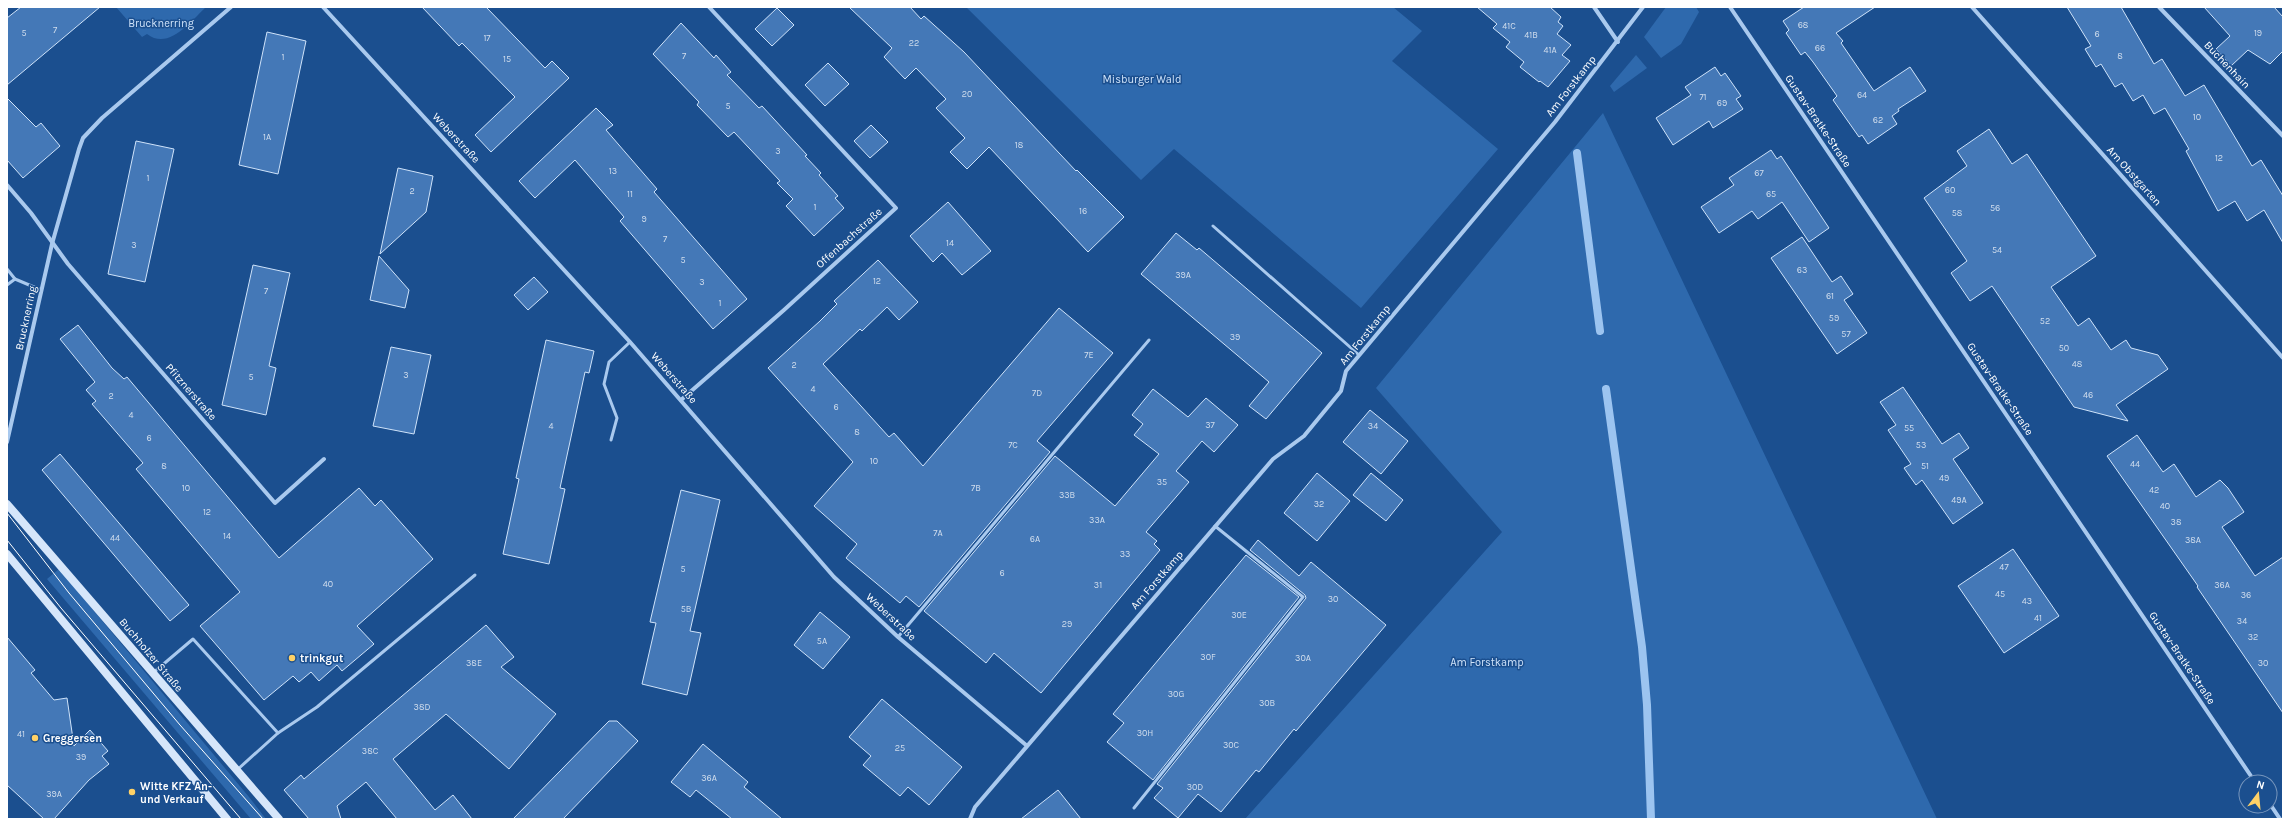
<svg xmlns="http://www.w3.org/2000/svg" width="2290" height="826" font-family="Karla,sans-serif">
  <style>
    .green { fill: #2e69ad }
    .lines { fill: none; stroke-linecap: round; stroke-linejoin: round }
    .stream { stroke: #9cc4f0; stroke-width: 8 }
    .building { fill: #4478b7; stroke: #cfe3fa }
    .service { stroke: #a9c9ee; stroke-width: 3 }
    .minor { stroke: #a9c9ee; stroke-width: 4 }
    .secondary { stroke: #d6e6fa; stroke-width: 8 }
    .tram { stroke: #fff; stroke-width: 1 }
    .poi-dot { fill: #ffd166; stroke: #1b4f8f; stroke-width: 1.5 }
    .labels { text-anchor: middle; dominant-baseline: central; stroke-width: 3; stroke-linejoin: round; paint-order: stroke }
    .number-label { font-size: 9px; fill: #d0dded }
    .park-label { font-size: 11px; fill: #cfe3fa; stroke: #1b4f8f }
    .street-label { font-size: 11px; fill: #fff; stroke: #1b4f8f }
    .poi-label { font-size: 11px; font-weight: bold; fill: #fff; stroke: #1b4f8f; text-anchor: start }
  </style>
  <rect width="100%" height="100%" fill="#1b4f8f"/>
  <g class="green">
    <path d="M116,7H206C191,21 169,51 147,34L142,37Z"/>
    <polygon points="966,7 1393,7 1422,31 1392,61 1498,149 1361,308 1174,149 1141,180"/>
    <polygon points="1666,7 1696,7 1699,12 1681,44 1661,58 1644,37"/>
    <polygon points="1636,55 1647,68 1614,92 1610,86"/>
    <polygon points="1603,113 1937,819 1245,819 1502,532 1376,388"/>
    <polygon points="59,569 249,797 266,819 251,819 47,579"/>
  </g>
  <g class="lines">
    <g class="stream">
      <polyline points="1577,153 1600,331"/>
      <polyline points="1606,389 1642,647 1647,705 1651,819"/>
    </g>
  </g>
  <g class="building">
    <polygon points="21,7 100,7 7,85 7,18"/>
    <polygon points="422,7 486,7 545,68 552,61 569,78 491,152 475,135 515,97 462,43 459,46"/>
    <polygon points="849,7 910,7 921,19 924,16 964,52 1076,171 1077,170 1124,217 1088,252 989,147 967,169 950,152 965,138 936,108 946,99 916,68 905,79 884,57 892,48"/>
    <polygon points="1477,7 1550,7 1561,17 1558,22 1563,26 1557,34 1571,45 1562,55 1570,61 1548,87 1540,81 1539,82 1520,67 1524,62 1506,47 1510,42 1493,28 1497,24"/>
    <polygon points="1804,7 1875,7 1836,33 1843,41 1841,43 1874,91 1910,67 1926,91 1898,109 1899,111 1892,116 1897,124 1868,144 1862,135 1859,137 1833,100 1837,96 1813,62 1805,52 1801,55 1786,33 1789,30 1783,21"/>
    <polygon points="2067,7 2121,7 2154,64 2162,59 2185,96 2204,85 2252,166 2261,160 2283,196 2283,243 2264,210 2247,221 2235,201 2218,211 2186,151 2189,149 2165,108 2154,114 2143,95 2133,101 2122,83 2115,87 2101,64 2096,67 2085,49 2091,46"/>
    <polygon points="2204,7 2274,7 2283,17 2283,51 2270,64 2248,50 2231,66 2216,49 2230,36"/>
    <polygon points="777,8 794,25 772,46 755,29"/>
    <polygon points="681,23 714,58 716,55 731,72 727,75 759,108 762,106 807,155 805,156 821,173 819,175 838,196 835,198 844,208 814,236 786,206 793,199 777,183 780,181 734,132 728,137 697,105 699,102 653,54"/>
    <polygon points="267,32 306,41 278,174 239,165"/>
    <polygon points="828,63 849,84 825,106 805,85"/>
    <polygon points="1715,67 1721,76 1725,73 1741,96 1736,99 1743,109 1713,128 1709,121 1673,145 1656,118 1691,95 1685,87"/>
    <polygon points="7,98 36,127 41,123 60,146 23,178 7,160"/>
    <polygon points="596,108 613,125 606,130 657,189 654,192 747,299 713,329 620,221 624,217 575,160 535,198 519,181"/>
    <polygon points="871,125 888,142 870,158 854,141"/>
    <polygon points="1989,129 2012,164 2027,154 2096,256 2051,287 2078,326 2089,318 2111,350 2126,340 2131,348 2158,355 2168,369 2116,405 2128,421 2074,407 1992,286 1970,301 1951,273 1967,261 1924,198 1967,166 1957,151"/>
    <polygon points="136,141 174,149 145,282 108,274"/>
    <polygon points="1771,150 1777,159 1781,156 1829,228 1809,242 1782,202 1758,219 1752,211 1719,233 1701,207 1734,185 1729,178"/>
    <polygon points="398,168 433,176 426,212 380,254"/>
    <polygon points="948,202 991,251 962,275 942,253 933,262 910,236"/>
    <polygon points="1176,233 1197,250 1199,248 1322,353 1266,419 1249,406 1269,382 1141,274"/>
    <polygon points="1802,237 1832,282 1841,276 1853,294 1844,300 1867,333 1837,354 1771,258"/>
    <polygon points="379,256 409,290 405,308 370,300"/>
    <polygon points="878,260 918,302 899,320 887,307 862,331 860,329 823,364 889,437 894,433 923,466 1059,308 1113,353 1037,441 1050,452 919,607 906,596 900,603 846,558 857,544 814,506 853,462 768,368 820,321 837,304 834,301"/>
    <polygon points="253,265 290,273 269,366 276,368 266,415 222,405"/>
    <polygon points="534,277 548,292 528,310 514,295"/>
    <polygon points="78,325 112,368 124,379 127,377 279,558 359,488 375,506 381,500 433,559 357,626 374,644 342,671 337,665 319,681 311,672 299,682 293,676 264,700 200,626 240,592 136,469 143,463 92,404 96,401 86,390 95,382 60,339"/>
    <polygon points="546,340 594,351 589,373 585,372 560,488 565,489 549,564 503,554 519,479 516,478"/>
    <polygon points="391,347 431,355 414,434 373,426"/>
    <polygon points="1903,387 1942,444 1959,433 1969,448 1953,459 1983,503 1953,524 1922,480 1916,485 1904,468 1911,464 1888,430 1896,425 1880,402"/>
    <polygon points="1153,389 1188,417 1206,398 1238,425 1214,452 1202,441 1176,471 1189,482 1146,532 1157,541 1154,544 1160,550 1041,693 994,653 986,663 924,611 1055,456 1115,506 1159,454 1134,435 1143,424 1132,415"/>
    <polygon points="1370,410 1408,441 1381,474 1343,442"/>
    <polygon points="2137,435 2163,472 2174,464 2196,497 2220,480 2228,488 2244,512 2222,527 2255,576 2283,557 2283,713 2197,587 2198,586 2107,456"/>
    <polygon points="60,454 189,605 170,621 42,470"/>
    <polygon points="1317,473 1350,501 1317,541 1284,513"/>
    <polygon points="1371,473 1403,500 1386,521 1353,495"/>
    <polygon points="681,490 720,500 690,631 701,633 687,695 642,684 656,623 650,622"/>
    <polygon points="1258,540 1299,576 1311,562 1386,625 1296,731 1294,729 1259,772 1256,770 1221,812 1198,794 1178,818 1154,798 1163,788 1157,784 1306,598 1305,595 1250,550"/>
    <polygon points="2013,549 2059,616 2004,653 1958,586"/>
    <polygon points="1246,555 1299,597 1153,780 1107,742 1124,723 1113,714"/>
    <polygon points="820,612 850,637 823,669 794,645"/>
    <polygon points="486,625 514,657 501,667 556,714 509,769 446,714 393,759 435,810 453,795 472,819 397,819 366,782 337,806 341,819 309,819 284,790 301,775 304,779"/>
    <polygon points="7,637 35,670 31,673 54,700 67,698 74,746 90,730 108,751 102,756 109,764 89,780 54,819 44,819 7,785"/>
    <polygon points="882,699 962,767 929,805 908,787 900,796 863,765 871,756 849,737"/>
    <polygon points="609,721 617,721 638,741 563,819 513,819"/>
    <polygon points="703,744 748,782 744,787 782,819 732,819 696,790 690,797 671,782"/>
    <polygon points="1058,790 1081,819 1021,819"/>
  </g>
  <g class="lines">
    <g class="service">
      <polyline points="1213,226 1359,355"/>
      <polyline points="7,269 15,279 7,285"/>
      <polyline points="15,279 41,290"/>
      <polyline points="611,440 617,418 604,384 609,362 630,342"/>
      <polyline points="898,637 1149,340"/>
      <polyline points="153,673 193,639 278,733 237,770"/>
      <polyline points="278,733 317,707 475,575"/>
      <polyline points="1134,808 1303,597 1215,526"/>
    </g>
    <g class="minor">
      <polyline points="323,7 630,342 834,577 898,637 1026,745"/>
      <polyline points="1594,7 1618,42"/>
      <polyline points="1730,7 2255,782"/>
      <polyline points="1972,7 2283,358"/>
      <polyline points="2159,7 2283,136"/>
      <polyline points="7,185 31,213 68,264 275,503 324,459"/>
      <polyline points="681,400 784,310 896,208 709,7"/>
      <polyline points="7,442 52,244 79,149 83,138 102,118 231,7"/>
      <polyline points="2270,804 2280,819"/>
      <polyline points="970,819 975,807 1273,459 1304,436 1341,391 1346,371 1555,122 1643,7"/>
    </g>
    <g class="secondary">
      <polyline points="7,504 279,819"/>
      <polyline points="7,554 227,819"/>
    </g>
    <g class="tram">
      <polyline points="7,513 69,593 180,725 263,819"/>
      <polyline points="7,540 61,608 241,819"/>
    </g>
  </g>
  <g class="poi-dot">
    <circle cx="292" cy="658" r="4"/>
    <circle cx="35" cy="738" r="4"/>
    <circle cx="132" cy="792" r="4"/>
  </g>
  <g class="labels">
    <g class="number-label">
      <text x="1803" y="25">68</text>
      <text x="1509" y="26">41C</text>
      <text x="55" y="30">7</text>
      <text x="24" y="33">5</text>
      <text x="2258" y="33">19</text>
      <text x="2097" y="34">6</text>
      <text x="1531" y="35">41B</text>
      <text x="487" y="38">17</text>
      <text x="914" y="43">22</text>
      <text x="1820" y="48">66</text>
      <text x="1550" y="50">41A</text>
      <text x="684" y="56">7</text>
      <text x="2120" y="56">8</text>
      <text x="283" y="57">1</text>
      <text x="507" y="59">15</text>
      <text x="967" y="94">20</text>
      <text x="1862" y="95">64</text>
      <text x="1703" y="97">71</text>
      <text x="1722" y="103">69</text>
      <text x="728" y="106">5</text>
      <text x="2197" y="117">10</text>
      <text x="1878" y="120">62</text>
      <text x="267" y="137">1A</text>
      <text x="1019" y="145">18</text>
      <text x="778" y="151">3</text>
      <text x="2219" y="158">12</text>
      <text x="613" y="171">13</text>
      <text x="1759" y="173">67</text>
      <text x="148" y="178">1</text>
      <text x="1950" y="190">60</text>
      <text x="412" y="191">2</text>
      <text x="630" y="194">11</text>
      <text x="1771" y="194">65</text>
      <text x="815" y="207">1</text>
      <text x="1995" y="208">56</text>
      <text x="1083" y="211">16</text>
      <text x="1957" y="213">58</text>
      <text x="644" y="219">9</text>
      <text x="665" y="239">7</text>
      <text x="950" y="243">14</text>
      <text x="134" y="245">3</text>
      <text x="1997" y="250">54</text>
      <text x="683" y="260">5</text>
      <text x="1802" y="270">63</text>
      <text x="1183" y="275">39A</text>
      <text x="877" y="281">12</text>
      <text x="702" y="282">3</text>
      <text x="266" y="291">7</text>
      <text x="1830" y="296">61</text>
      <text x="720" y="303">1</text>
      <text x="1834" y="318">59</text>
      <text x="2045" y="321">52</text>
      <text x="1846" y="334">57</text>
      <text x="1235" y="337">39</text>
      <text x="2064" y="348">50</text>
      <text x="1089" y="355">7E</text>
      <text x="2077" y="364">48</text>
      <text x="794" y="365">2</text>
      <text x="406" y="375">3</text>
      <text x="251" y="377">5</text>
      <text x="813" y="389">4</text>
      <text x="1037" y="393">7D</text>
      <text x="2088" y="395">46</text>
      <text x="111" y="396">2</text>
      <text x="836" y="407">6</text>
      <text x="131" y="415">4</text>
      <text x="1210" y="425">37</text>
      <text x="551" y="426">4</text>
      <text x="1373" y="426">34</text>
      <text x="1909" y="428">55</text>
      <text x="857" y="432">8</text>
      <text x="149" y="438">6</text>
      <text x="1013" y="445">7C</text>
      <text x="1921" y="445">53</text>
      <text x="874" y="461">10</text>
      <text x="2135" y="464">44</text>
      <text x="164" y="466">8</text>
      <text x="1925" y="466">51</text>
      <text x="1944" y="478">49</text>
      <text x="1162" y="482">35</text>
      <text x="186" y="488">10</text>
      <text x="976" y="488">7B</text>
      <text x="2154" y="490">42</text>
      <text x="1067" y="495">33B</text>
      <text x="1959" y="500">49A</text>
      <text x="1319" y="504">32</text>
      <text x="2165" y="506">40</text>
      <text x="207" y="512">12</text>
      <text x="1097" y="520">33A</text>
      <text x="2176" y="522">38</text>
      <text x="938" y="533">7A</text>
      <text x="227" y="536">14</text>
      <text x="115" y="538">44</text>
      <text x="1035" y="539">6A</text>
      <text x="2193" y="540">38A</text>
      <text x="1125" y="554">33</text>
      <text x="2004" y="567">47</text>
      <text x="683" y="569">5</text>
      <text x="1002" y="573">6</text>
      <text x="328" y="584">40</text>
      <text x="1098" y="585">31</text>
      <text x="2222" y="585">36A</text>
      <text x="2000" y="594">45</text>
      <text x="2246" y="595">36</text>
      <text x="1333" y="599">30</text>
      <text x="2027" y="601">43</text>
      <text x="686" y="609">5B</text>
      <text x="1239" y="615">30E</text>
      <text x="2038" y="618">41</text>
      <text x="2242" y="621">34</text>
      <text x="1067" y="624">29</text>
      <text x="2253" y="637">32</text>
      <text x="822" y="641">5A</text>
      <text x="1208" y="657">30F</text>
      <text x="1303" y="658">30A</text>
      <text x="474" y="663">38E</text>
      <text x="2263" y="663">30</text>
      <text x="1176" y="694">30G</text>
      <text x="1267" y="703">30B</text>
      <text x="422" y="707">38D</text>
      <text x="1145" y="733">30H</text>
      <text x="21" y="734">41</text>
      <text x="1231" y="745">30C</text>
      <text x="900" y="748">25</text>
      <text x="370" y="751">38C</text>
      <text x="81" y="757">39</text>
      <text x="709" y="778">36A</text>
      <text x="1195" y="787">30D</text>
      <text x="54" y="794">39A</text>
    </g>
    <g class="park-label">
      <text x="161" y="23">Brucknerring</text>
      <text x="1142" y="79">Misburger Wald</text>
      <text x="1487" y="662">Am Forstkamp</text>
    </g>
    <g class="street-label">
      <text transform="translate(2227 65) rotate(46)">Buchenhain</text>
      <text transform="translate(1571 86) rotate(-52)">Am Forstkamp</text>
      <text transform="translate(1818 121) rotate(56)">Gustav-Bratke-Straße</text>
      <text transform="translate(456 138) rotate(47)">Weberstraße</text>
      <text transform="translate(2134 176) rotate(48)">Am Obstgarten</text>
      <text transform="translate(849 238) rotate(-42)">Offenbachstraße</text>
      <text transform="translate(26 318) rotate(-78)">Brucknerring</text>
      <text transform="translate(1365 335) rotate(-51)">Am Forstkamp</text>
      <text transform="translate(674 378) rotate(49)">Weberstraße</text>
      <text transform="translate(2000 389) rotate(56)">Gustav-Bratke-Straße</text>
      <text transform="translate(191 392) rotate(49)">Pfitznerstraße</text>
      <text transform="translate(1157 580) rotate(-49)">Am Forstkamp</text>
      <text transform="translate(891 617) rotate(43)">Weberstraße</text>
      <text transform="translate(151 655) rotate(50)">Buchholzer Straße</text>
      <text transform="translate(2182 658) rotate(56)">Gustav-Bratke-Straße</text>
    </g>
    <g class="poi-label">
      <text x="300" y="658">trinkgut</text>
      <text x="43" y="738">Greggersen</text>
      <text x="140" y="786">Witte KFZ An-<tspan x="140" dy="13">und Verkauf</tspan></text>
    </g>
  </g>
  <rect width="2290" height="826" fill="none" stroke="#ffffff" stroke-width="16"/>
  <g transform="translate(2258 794) rotate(16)"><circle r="19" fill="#1b4f8f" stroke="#7695bc"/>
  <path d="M0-3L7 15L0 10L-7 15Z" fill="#ffd166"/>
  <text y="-6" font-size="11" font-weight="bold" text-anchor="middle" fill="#ffffff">N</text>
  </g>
</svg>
